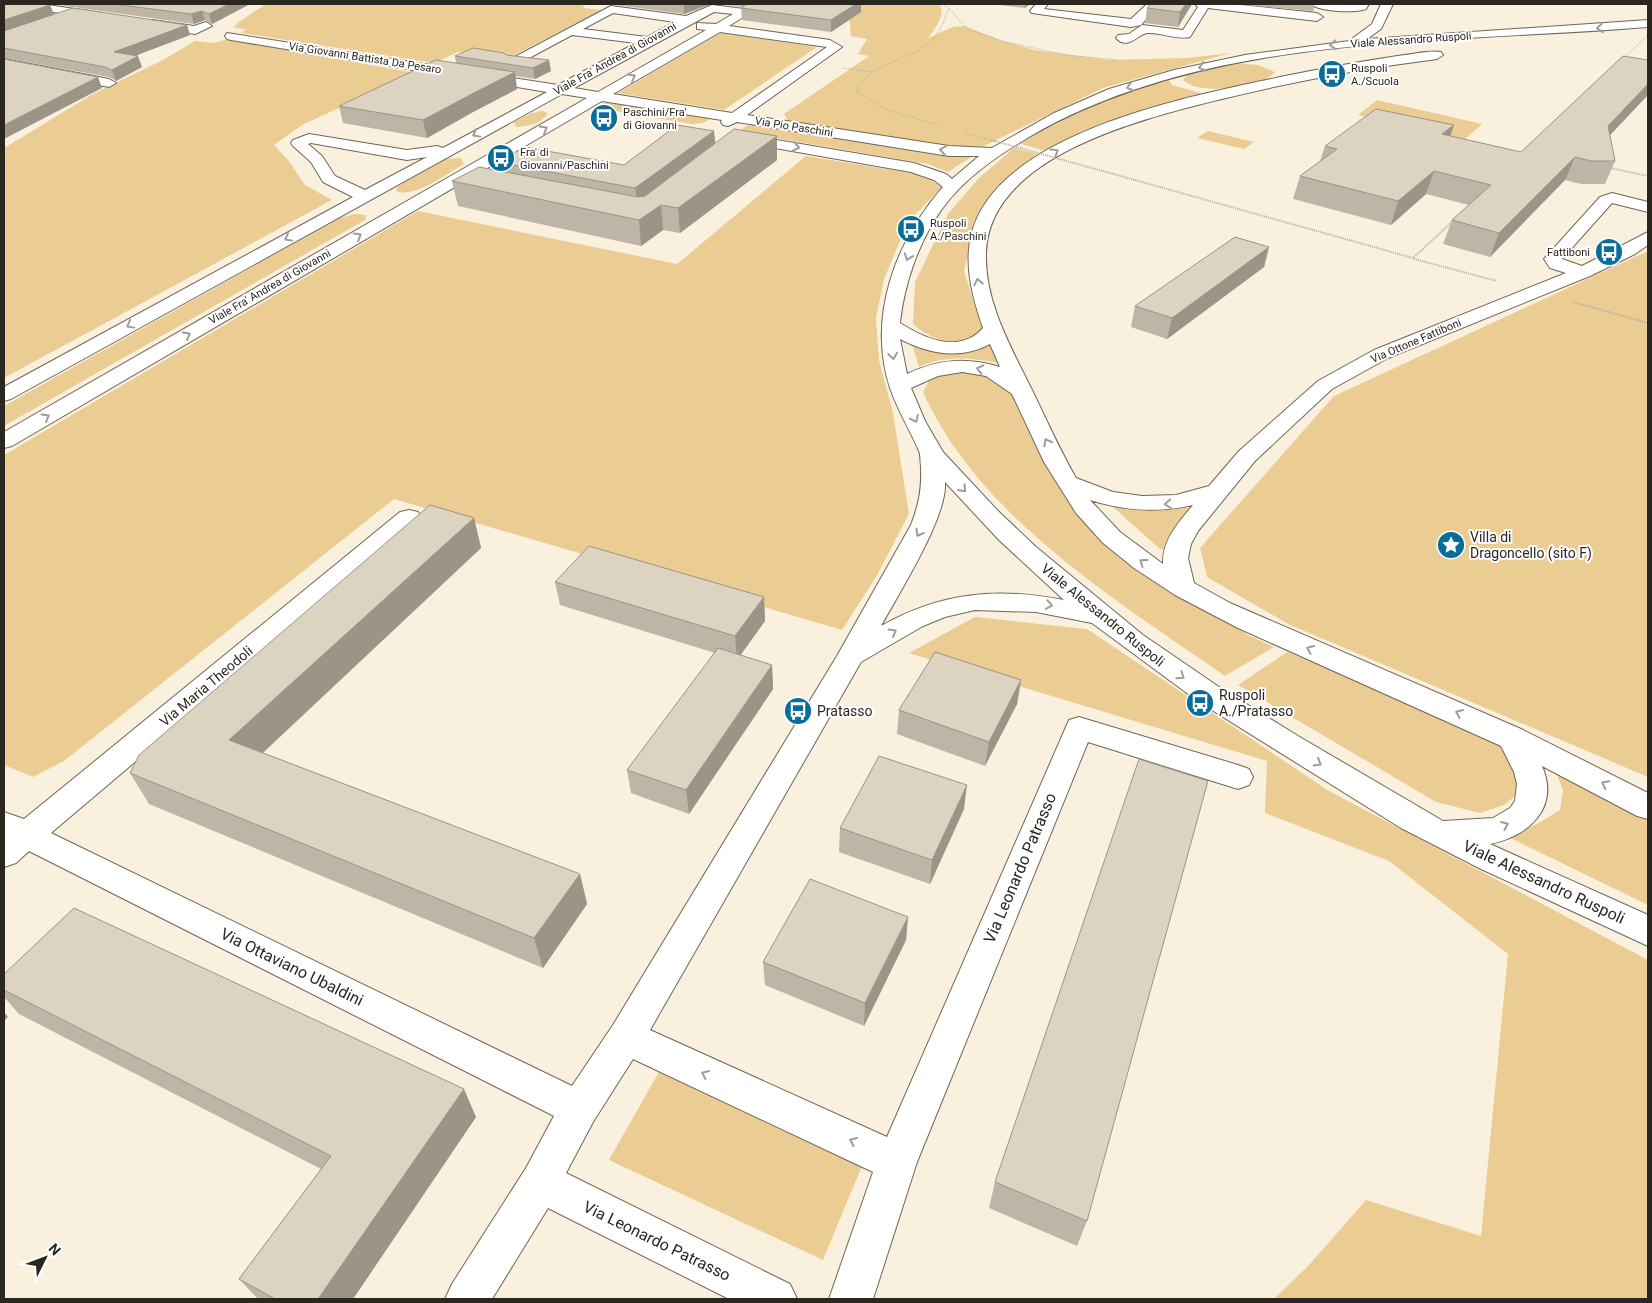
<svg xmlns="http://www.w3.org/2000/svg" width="1652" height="1303" font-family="Roboto,sans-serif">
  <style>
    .green { fill: #ebcd94 }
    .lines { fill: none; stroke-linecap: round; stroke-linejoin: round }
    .minor-casing { stroke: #6f6657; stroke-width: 2 }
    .path-far1 { stroke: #b6aea0; stroke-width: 1; stroke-dasharray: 1 1; stroke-linecap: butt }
    .path { stroke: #b6aea0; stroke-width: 2; stroke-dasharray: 1 1; stroke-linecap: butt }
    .minor { fill: #fff; fill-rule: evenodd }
    .path-bridge-far1 { stroke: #b6aea0; stroke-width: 1; stroke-dasharray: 1 1; stroke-linecap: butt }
    .path-bridge { stroke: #b6aea0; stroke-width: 2; stroke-dasharray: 1 1; stroke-linecap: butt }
    .wall { fill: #beb5a6 }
    .shaded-wall { fill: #9b9487 }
    .building { fill: #ddd3c1; stroke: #9b9487 }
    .oneway { stroke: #9f9d9b }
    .labels { text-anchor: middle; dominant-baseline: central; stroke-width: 4; stroke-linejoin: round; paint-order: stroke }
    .far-street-label { font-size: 11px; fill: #2a2620; stroke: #fff }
    .far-poi-label { font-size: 11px; fill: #2a2620; stroke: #fff; text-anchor: start }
    .poi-label { font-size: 14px; fill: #2a2620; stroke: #fff; text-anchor: start }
    .street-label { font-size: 14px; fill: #2a2620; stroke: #fff }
    .near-street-label { font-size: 16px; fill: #2a2620; stroke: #fff }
  </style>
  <rect width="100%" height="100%" fill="#faf0de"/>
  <g class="green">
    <polygon points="266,4 583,4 580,5 585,6 583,8 602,10 504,60 458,52 434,63 241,33 246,29 234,28 237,23"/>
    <path d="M848,4H939C947,14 934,30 928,38L953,27L965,26L1002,41L1035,50L1108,60L1187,58L1231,53L1103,88L982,147L968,148L940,145L788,121L784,114L869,56L858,54L867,39L851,36Z"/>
    <polygon points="720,33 817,47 724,110 618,93"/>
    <polygon points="228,39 415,73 302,125 274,145 289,161 305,185 332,200 4,378 4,148 93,94 163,60 195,41 214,43"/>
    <path d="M1235,63L1258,65L1275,72C1265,87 1194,97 1183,79L1190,73Z"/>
    <polygon points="1168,79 1172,85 1204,94 1084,130 1045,151 1018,143 1101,102"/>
    <polygon points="1377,100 1482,124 1465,139 1358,115"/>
    <polygon points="610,102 707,118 708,120 703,123 691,124 598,108 600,104"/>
    <path d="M542,111L548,113C541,124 528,126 516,127L514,122L532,113Z"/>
    <polygon points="757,125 974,155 948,172 928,164 753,134 744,132 742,129 746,126"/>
    <polygon points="1208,131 1254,142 1244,149 1197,138"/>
    <path d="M1014,148L1037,154L992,195L976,223L964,271L977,311L984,324C971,353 932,342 913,324L915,282L948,214L978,179Z"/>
    <polygon points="806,156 922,175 942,187 908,222 884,279 876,318 879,360 893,413 909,514 876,577 842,630 394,499 64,761 33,777 4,765 4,455 418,211 677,264"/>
    <path d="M461,158L464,164C448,173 414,199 396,191L397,187L447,159Z"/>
    <polygon points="355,214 366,215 365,220 4,426 4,406 340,218"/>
    <polygon points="1648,251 1648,777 1288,624 1207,577 1200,548 1334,396"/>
    <path d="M992,341L999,363C971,358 945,355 919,367L912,344C936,347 972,359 992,341Z"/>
    <path d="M949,370L981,372L1008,385L1136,564L1248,635L1274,647L1225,676C1116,600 979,517 923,392L930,379Z"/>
    <polygon points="1116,504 1186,507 1192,512 1167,550 1160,549 1114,508"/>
    <polygon points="975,617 1087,629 1329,791 1648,960 1648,1299 1274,1299 1309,1265 1366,1200 1481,1236 1508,954 1389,861 1265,813 1267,761 909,653"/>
    <polygon points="1287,652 1492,736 1512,754 1522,783 1514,797 1504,805 1480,813 1436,802 1238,685"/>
    <polygon points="1552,761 1648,811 1648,905 1508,837 1537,824 1560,810 1563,791"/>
    <polygon points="659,1072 864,1161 823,1260 609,1160"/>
  </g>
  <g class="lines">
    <defs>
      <g id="minor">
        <polygon points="13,4 41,4 102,13 108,16 102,19 19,7"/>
        <polygon points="1036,4 1048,4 1044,9 1131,19 1147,4 1159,4 1141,25 1131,27 1032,13 1030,11"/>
        <path d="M1195,4H1232L1317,13L1323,17L1317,21L1208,8L1190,37C1176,40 1161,32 1147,33C1138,34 1128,51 1116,38L1118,35L1129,34L1142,25L1183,30L1198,7Z"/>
        <path d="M1311,4H1369L1366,9C1355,13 1320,12 1311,4Z"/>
        <path d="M1381,4H1393L1381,29L1367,39L1648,20V27C1445,44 1211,31 1029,137C997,156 964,178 942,209C919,241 904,284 900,323C925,339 960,354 983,328C973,299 964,267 971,236C995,131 1197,95 1285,76C1324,68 1364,61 1404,55C1415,54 1430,50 1441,52L1443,55L1437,59C1366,68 1296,81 1226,98C1150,117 990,153 986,252C984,302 1012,349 1033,392C1047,421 1060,450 1076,478L1113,492L1142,496L1176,495L1209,486L1239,451L1318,381L1374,350L1566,273L1550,268L1544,259L1600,197L1612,193L1648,202V212L1612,203L1562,259L1582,266L1648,232V245L1635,254L1590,276L1388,358L1332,389L1255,461L1198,531L1191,544L1188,558L1194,583L1230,603L1521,729L1648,793V819L1637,816L1542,766C1560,808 1529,836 1490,844L1648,915V946L1481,869L1401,828L1199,702L1092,623L1036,612L975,610L945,617L923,626L861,662L650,1030L887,1137L1069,720L1079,717L1238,765L1249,769L1253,777L1249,785L1238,789L1088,742L917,1162L873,1299H829L873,1172L633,1059L593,1122L566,1173L790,1284L797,1299H729L548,1208L492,1299H445L452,1284L526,1168L554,1116L29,851L16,863L4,867V812L24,819L400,512L409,510L418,512L421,517L418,522L51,833L572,1086L613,1025L837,656L911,525C919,504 922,489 921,466C920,461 921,455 919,451C910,430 898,411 890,388C867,317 895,242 943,187L934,180L911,172L741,142L734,138L741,134L914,163L946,174L952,179L979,156H949L737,122L728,126L723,125L721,122L722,120L602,101L12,446L4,448V432L587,98L562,94L11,399L4,401V387L353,197L323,182L311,162L293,146L291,143L293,140L309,134L407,150L437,146L443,148L547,92L231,40L227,39L225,36L227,33L558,85L636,43L572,35L518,64H508L507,61L611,6L686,16L712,5L744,9L748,10V14L729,26L830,40L842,47L747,115L949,146L992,148L1054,113L1109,89L1174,70L1245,55L1349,41L1372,24ZM714,12L733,14L716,24L697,23V29L706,30L598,92L574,88ZM613,13L675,22L647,37L583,29ZM720,32L827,47L732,113L613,94ZM311,143L407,160L427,157L365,190L335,176L322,156L308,144ZM900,339C929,354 960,360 990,344L1000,367C967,357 938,359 907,374ZM962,372L986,376L1012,394L1044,462L1076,513L1103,543L1134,568L1175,595L1238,628L1501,746L1514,772L1517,784L1515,801L1510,808L1493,818L1443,821L1298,736L1219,687L1143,635L1036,547L998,511L943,452L925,421L911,388L938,376ZM945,482L999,540L1064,600C997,587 941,592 881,626C899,593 948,516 945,482ZM1090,500C1125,511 1157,513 1193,505C1179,522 1162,540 1163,564L1120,532Z"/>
        <polygon points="152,20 194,26 206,22 212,26 195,34 148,27 148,21"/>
        <polygon points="4,59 109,79 116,83 109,87 4,67"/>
      </g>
    </defs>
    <use href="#minor" class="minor-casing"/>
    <g class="path-far1">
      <polyline points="949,8 967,29 1002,41 1066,55 1117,60"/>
      <polyline points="842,68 872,72"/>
      <path d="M938,125L884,109L856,91C872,62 907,62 930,42C940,34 944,20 949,8L943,4"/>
    </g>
    <g class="path">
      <polyline points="1610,168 1648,176"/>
      <polyline points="1110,173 1413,258 1454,220"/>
      <polyline points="1414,259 1497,281"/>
      <polyline points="1573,302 1648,323"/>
    </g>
    <use href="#minor" class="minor"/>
    <g class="path-bridge-far1">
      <polyline points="1623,59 1648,35"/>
      <polyline points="965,133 996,142"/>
    </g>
    <polyline class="path-bridge" points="991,140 1110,173"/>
  </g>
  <g class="wall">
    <polygon points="4,4 50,5 54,15 187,25 190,35 135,56 142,67 116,81 109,77 4,58"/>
    <polygon points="52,4 250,4 212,24 205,20 194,24"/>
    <polygon points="608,4 711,4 684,14"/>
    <polygon points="717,4 861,4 861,12 831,32 742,20 741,8 743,7"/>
    <polygon points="992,4 1030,4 1025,8"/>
    <polygon points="1192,4 1178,27 1145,23 1147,8"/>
    <polygon points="1232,4 1315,4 1313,11"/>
    <polygon points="506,55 551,71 535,79 515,76 517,89 473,112 427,138 343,123 339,106 456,63 455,56"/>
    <polygon points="1454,125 1450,136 1521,152 1610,135 1615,161 1605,184 1581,184 1565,180 1490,257 1443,244 1452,220 1469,205 1426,194 1391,225 1293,199 1300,176 1320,161 1325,146"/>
    <polygon points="777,136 777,160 680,233 663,230 641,246 458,206 452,181 499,170 497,162 624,165 715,143"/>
    <polygon points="1269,247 1264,267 1167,339 1131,327 1135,306"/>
    <polygon points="474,518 481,548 263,753 580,874 587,904 543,968 149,804 130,773"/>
    <polygon points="555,582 764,597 765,621 740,655 772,665 773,689 689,814 631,793 627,770 715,653 560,605"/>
    <polygon points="1021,680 1017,704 985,766 897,734 899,710"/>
    <polygon points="964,809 930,884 839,852 840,828"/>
    <polygon points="908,917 906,940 864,1026 765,985 763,962"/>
    <polygon points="4,974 476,1117 353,1299 258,1299 239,1279 321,1169 19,1014 4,997"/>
    <polygon points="995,1182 1087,1221 1077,1246 989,1208"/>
  </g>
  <g class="shaded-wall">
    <polygon points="229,4 250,4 212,24 209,14"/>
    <polygon points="684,4 711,4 684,14"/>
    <polygon points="856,4 861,4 861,12 831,32 831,20"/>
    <polygon points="1026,4 1030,4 1025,8"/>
    <polygon points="1186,4 1192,4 1178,27 1180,12"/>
    <polygon points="50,5 54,15 4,31 4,20"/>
    <polygon points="202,11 205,20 194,24 191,14"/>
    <polygon points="187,25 190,35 118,62 114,52"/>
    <polygon points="138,56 142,67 116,81 112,70"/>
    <polygon points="549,60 551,71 535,79 533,68"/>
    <polygon points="515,72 517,89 473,112 427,138 423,120 470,95"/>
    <polygon points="98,77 102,88 4,139 4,125"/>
    <polygon points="1648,84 1648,95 1598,148 1608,126"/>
    <polygon points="1454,125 1446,147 1442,134"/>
    <polygon points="714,131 716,149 638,207 635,188"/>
    <polygon points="777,136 777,160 680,233 678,208"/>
    <polygon points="1575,157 1565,180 1490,257 1499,233"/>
    <polygon points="1434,171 1426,194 1391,225 1398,201"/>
    <polygon points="661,205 663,230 641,246 639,220"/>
    <polygon points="1269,247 1264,267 1167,339 1172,318"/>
    <polygon points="474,518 481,548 244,770 229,740"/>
    <polygon points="764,597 765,621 737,660 735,636"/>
    <polygon points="772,665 773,689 689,814 686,790"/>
    <polygon points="1021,680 1017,704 985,766 989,742"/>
    <polygon points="967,785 964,809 930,884 932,860"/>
    <polygon points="580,874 587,904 543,968 534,938"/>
    <polygon points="908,917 906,940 864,1026 865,1003"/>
    <polygon points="4,1012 8,1017 4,1021"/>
    <polygon points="464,1089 476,1117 353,1299 318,1299"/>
  </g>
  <g class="building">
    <polygon points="4,4 41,4 50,5 4,20"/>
    <polygon points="114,4 229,4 209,14 202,11 191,14"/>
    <polygon points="747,4 856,4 831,20 741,8"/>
    <polygon points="1151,4 1186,4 1180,12 1147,8"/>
    <polygon points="73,8 187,25 114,52 138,56 112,70 105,67 4,48 4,31"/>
    <polygon points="473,48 504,53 506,55 549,60 533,68 455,56"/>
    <polygon points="1623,56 1648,60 1648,84 1608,126 1615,161 1591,161 1575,157 1499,233 1452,220 1491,185 1434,171 1398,201 1300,176 1337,149 1325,146 1376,109 1454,125 1442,134 1521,152"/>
    <polygon points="4,59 98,77 4,125"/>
    <polygon points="436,60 515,72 470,95 423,120 339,106"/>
    <polygon points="677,125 714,131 635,188 497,162 525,147 624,165"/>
    <polygon points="734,129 777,136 678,208 661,205 639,220 452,181 479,167 638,197 645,196"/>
    <polygon points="1235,237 1269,247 1172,318 1135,306"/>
    <polygon points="430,505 474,518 229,740 580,874 534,938 130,773 139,755"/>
    <polygon points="589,546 764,597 735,636 555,582"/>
    <polygon points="718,648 772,665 686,790 627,770"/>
    <polygon points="935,652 1021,680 989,742 899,710"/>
    <polygon points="879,756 967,785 932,860 840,828"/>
    <polygon points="1139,759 1208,781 1087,1221 995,1182"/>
    <polygon points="810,879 908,917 865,1003 763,962"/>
    <polygon points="74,908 464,1089 318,1299 275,1299 239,1279 331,1156 4,990 4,974"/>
  </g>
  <defs><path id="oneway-chevron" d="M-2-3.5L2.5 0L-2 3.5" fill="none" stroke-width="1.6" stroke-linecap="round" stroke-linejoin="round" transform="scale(1.25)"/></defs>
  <g class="oneway">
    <use href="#oneway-chevron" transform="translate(1600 28) rotate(175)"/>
    <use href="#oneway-chevron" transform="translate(1333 45) rotate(175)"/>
    <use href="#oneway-chevron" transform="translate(1202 67) rotate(165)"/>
    <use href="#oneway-chevron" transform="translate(632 77) rotate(-30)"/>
    <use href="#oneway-chevron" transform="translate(1130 87) rotate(163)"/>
    <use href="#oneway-chevron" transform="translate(544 129) rotate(-30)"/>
    <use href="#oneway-chevron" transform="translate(476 134) rotate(151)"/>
    <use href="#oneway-chevron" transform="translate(796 147) rotate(10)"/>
    <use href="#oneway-chevron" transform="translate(943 150) rotate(-171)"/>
    <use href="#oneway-chevron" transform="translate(1055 152) rotate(-32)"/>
    <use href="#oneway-chevron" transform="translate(358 236) rotate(-30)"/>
    <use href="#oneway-chevron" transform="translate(288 238) rotate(151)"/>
    <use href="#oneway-chevron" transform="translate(908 257) rotate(110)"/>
    <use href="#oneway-chevron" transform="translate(978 282) rotate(-102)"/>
    <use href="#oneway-chevron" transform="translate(130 325) rotate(151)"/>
    <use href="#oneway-chevron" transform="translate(187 335) rotate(-30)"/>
    <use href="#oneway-chevron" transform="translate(893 356) rotate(82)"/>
    <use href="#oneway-chevron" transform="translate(980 369) rotate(-166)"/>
    <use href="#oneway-chevron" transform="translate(46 417) rotate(-30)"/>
    <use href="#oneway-chevron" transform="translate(915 419) rotate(65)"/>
    <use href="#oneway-chevron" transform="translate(1047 442) rotate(-117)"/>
    <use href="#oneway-chevron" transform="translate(963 489) rotate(48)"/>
    <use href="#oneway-chevron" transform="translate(1168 504) rotate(176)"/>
    <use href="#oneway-chevron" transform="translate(919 533) rotate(119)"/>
    <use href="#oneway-chevron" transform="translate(1143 562) rotate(-144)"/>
    <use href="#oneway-chevron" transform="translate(1049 605) rotate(11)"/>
    <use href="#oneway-chevron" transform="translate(893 632) rotate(-30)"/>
    <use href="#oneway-chevron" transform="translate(1310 649) rotate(-157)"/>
    <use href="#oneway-chevron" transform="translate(1181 676) rotate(34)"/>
    <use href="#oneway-chevron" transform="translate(1459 713) rotate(-157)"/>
    <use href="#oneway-chevron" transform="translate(1318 763) rotate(30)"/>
    <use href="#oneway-chevron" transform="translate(1605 784) rotate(-153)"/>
    <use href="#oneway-chevron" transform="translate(1505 825) rotate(-23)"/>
    <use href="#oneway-chevron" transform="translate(705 1074) rotate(-155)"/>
    <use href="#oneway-chevron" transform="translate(853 1141) rotate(-155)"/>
  </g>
  <defs>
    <symbol id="bus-disc" viewBox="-11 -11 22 22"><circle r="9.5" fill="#096d9b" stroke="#fff"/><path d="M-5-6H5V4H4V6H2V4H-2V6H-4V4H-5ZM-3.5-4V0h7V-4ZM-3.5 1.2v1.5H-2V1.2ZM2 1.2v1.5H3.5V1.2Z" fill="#fff"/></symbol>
    <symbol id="sight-disc" viewBox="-11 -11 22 22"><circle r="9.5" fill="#096d9b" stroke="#fff"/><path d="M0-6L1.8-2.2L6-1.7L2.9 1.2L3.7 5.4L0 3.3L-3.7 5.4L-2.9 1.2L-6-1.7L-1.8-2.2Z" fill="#fff"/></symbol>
  </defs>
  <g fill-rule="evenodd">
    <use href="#bus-disc" x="1316" y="58" width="32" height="32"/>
    <use href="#bus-disc" x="588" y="102" width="32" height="32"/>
    <use href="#bus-disc" x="485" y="142" width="32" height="32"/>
    <use href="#bus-disc" x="895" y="213" width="32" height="32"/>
    <use href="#bus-disc" x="1593" y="236" width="32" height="32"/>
    <use href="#sight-disc" x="1435" y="529" width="32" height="32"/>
    <use href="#bus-disc" x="1184" y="687" width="32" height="32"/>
    <use href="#bus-disc" x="782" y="695" width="32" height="32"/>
  </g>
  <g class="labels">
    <g class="far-street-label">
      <text transform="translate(1411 40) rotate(-4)">Viale Alessandro Ruspoli</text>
      <text transform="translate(365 58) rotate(9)">Via Giovanni Battista Da Pesaro</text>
      <text transform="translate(615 59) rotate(-29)">Viale Fra' Andrea di Giovanni</text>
      <text transform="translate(794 127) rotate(9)">Via Pio Paschini</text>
      <text transform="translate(270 287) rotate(-30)">Viale Fra' Andrea di Giovanni</text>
      <text transform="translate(1416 341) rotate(-23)">Via Ottone Fattiboni</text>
    </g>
    <g class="far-poi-label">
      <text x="1351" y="68">Ruspoli<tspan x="1351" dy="13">A./Scuola</tspan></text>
      <text x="623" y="112">Paschini/Fra'<tspan x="623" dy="13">di Giovanni</tspan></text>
      <text x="520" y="152">Fra' di<tspan x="520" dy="13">Giovanni/Paschini</tspan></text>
      <text x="930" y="223">Ruspoli<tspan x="930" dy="13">A./Paschini</tspan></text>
      <text x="1590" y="252" text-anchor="end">Fattiboni</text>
    </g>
    <g class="poi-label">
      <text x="1470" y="537">Villa di<tspan x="1470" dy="16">Dragoncello (sito F)</tspan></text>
      <text x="1219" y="695">Ruspoli<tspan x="1219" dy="16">A./Pratasso</tspan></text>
      <text x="817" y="711">Pratasso</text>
    </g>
    <g class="street-label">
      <text transform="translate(1103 615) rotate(39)">Viale Alessandro Ruspoli</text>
      <text transform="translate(206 686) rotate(-40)">Via Maria Theodoli</text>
    </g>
    <g class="near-street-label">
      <text transform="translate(1020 868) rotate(-67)">Via Leonardo Patrasso</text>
      <text transform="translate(1544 882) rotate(25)">Viale Alessandro Ruspoli</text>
      <text transform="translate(292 967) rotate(26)">Via Ottaviano Ubaldini</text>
      <text transform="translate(657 1241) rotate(26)">Via Leonardo Patrasso</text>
    </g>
  </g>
  <rect width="1652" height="1303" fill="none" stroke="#2a2620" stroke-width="10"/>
  <g transform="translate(45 1258) rotate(48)" stroke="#ffffff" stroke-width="4" paint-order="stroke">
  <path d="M0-4L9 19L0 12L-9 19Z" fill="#2a2620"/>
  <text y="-8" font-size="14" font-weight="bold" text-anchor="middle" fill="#2a2620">N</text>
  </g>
</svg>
